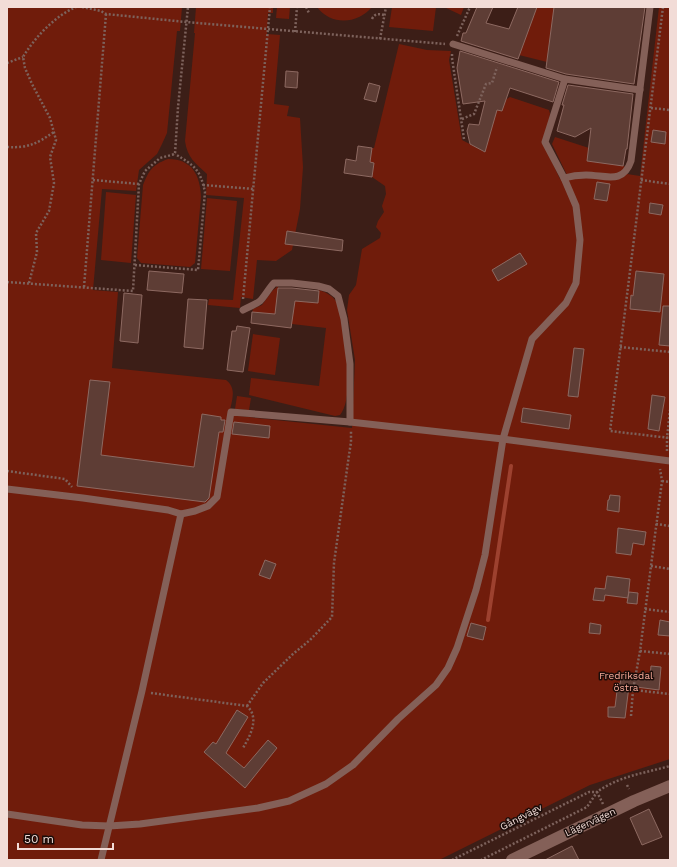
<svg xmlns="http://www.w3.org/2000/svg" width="677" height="867" font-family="'Work Sans',sans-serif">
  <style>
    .green { fill: #701c0b }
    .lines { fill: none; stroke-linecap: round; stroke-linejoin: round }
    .stream { stroke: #9d412f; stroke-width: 4 }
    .building { fill: #5e3d35; stroke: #8d6961 }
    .path { stroke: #7d625c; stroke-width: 2.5; stroke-dasharray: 2 2; stroke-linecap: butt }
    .lane { stroke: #846058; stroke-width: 7 }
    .secondary { stroke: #846058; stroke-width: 12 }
    .labels { text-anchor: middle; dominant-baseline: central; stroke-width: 3; stroke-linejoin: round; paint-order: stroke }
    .park-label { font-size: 10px; fill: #f7aa99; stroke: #1a0c09 }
    .street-label { font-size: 10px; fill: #f2dcd7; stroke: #1a0c09 }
  </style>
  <rect width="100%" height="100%" fill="#3c1e17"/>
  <g class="green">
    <path d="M7,7H182L180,31H177L167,133L162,144L157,154L139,170L136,191L102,189L93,290L118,292L112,368L226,380C238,389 231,402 229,415L352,428L355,360L347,310L349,295L356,285L362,249L380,238L381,233L376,227L378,221L384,212L382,206L386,194L385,186L372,177L374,163L370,162L372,148H374L399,44L427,50L451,51L449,60L462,140L485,152C490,133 492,107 510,97L549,110L550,114L544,145L560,179L567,175L552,144L555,137L589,148L587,161L624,166L627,174L640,176L659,7H670V759L590,785L439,860H7Z"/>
    <path d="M196,7H273V13H268L267,34L280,35L274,104L289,106L287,116L300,118L303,167L300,209L292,250L276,261L257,260L253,299L241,297L240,308L208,305L209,299L233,300L244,198L206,195L207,174C195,163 187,157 185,141L195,33H194Z"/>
    <polygon points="277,7 290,7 289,19 276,18"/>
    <path d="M317,7H372C358,24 331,26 317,7Z"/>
    <polygon points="392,7 436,7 433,31 389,27"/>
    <polygon points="444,7 464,7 461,15"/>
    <polygon points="537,7 554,7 547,62 519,55"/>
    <path d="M168,159C192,159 200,175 201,197L195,263L190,267L141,263L137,258L143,185C149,170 152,165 168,159Z"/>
    <polygon points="106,192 136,195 131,263 101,260"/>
    <polygon points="207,198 237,201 230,271 201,269"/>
    <path d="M278,286L277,299L318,302L319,290C328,293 333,296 338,304C344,327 356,396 340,415L335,416L249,395L251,378L319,386L326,328L292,324L291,328L251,323L253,309L262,305L272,291Z"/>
    <polygon points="253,334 280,338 275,375 248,371"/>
    <polygon points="237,396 251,398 249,410 235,409"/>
  </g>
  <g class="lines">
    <polyline class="stream" points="488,620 511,466"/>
  </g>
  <g class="building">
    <polygon points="477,7 493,7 486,23 509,29 518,7 537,7 518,59 461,41 463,33 466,33"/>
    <polygon points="554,7 645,7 634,84 566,74 546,68"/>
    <polygon points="460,51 559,82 553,102 510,88 502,111 497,110 485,152 470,144 467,131 469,124 479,125 485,101 463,104 457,68"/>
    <polygon points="286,71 298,72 297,88 285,87"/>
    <polygon points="369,83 380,86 376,102 364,99"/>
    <polygon points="568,85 633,94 627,149 626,149 623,166 587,161 591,128 575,137 557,131 564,105 562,105"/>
    <polygon points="653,130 666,132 665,144 651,142"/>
    <polygon points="358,146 372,148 370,162 374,163 372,177 344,173 346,159 356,161"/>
    <polygon points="597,182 610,184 607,201 594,199"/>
    <polygon points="650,203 663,205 661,215 649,213"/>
    <polygon points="287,231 343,240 342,251 285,244"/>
    <polygon points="520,253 527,264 498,281 492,270"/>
    <polygon points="149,271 184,274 182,293 147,290"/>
    <polygon points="636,271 664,274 660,312 630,309 631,295 633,296"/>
    <polygon points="278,288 292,288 319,291 318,303 295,301 291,328 251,323 252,312 275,314"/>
    <polygon points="124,293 142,295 138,343 120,341"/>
    <polygon points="188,299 207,300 203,349 184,347"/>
    <polygon points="663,306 670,306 670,346 659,345"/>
    <polygon points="237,326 250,328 243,372 227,370 232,331 236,331"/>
    <polygon points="574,348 584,349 578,397 568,396"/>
    <polygon points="90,380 110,382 101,455 194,467 202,414 221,417 221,420 225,420 223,432 219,432 209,498 205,502 77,486"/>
    <polygon points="652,395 665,397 659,431 648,429"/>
    <polygon points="523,408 571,415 569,429 521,422"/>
    <polygon points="234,422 270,426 269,438 232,434"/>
    <polygon points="610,495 620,496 619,512 607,510 608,500 609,500"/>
    <polygon points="618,528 646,532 644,545 633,543 631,555 616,553"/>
    <polygon points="265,560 276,564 270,579 259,575"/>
    <polygon points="607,576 630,579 628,598 605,595 604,601 593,600 595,588 605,589"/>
    <polygon points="629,592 638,593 637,604 627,603"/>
    <polygon points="660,620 670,622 670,636 658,635"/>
    <polygon points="471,623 486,627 483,640 467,636"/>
    <polygon points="590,623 601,625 600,634 589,633"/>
    <polygon points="651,666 661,667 659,690 629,686 625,718 608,717 608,707 615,707 618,683 620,684 622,673 650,677"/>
    <polygon points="237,710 248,717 226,753 244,768 268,740 277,748 245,788 204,752 213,742 216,744"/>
    <polygon points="649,809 662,837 642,845 630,818"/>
    <polygon points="572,846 579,860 545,860"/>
  </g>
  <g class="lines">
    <g class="path">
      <polyline points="82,7 101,11 106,14 186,22 445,44"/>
      <polyline points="306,7 309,13"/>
      <polyline points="663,7 610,431 670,438"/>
      <path d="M372,19C375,13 379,14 384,15"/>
      <polyline points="295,32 297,7"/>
      <polyline points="457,36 470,7"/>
      <polyline points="380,39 386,7"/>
      <polyline points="452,54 452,58 464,139"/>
      <polyline points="7,63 23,57"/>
      <polyline points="651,108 670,110"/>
      <polyline points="462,119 474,114 486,84 492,83 497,67"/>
      <path d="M7,147C29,148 36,144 54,132"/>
      <polyline points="93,180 139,184"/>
      <polyline points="641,180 670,184"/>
      <polyline points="203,185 254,189"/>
      <path d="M135,265L198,270L205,192C200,169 195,166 175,154"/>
      <polyline points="7,282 133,291 139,184 145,171 160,158 175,154 178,107 188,7"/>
      <path d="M29,283L37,252L36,233L49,211L54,183L50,157L56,140L50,118L32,84L25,68L23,57C35,37 55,16 76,7"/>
      <polyline points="84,287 106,14"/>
      <polyline points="243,299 270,7"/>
      <polyline points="620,347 670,352"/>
      <polyline points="667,451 667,438 670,410"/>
      <polyline points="7,471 65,479 72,487"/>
      <polyline points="662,481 670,482"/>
      <polyline points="656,524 670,526"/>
      <polyline points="651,566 670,569"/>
      <polyline points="645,609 670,612"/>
      <polyline points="640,651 670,654"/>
      <polyline points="633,690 670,694"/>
      <path d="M151,693L247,706C260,718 250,736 243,748"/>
      <polyline points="247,706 263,683 293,654 310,640 332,617 334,563 348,462 351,442 351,431"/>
      <polyline points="631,716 633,690 640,651 662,481 660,469"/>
      <polyline points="627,785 629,789"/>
      <path d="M603,804L597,792C619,776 645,773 670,766"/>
      <polyline points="452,860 589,792 597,792 587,807 481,860"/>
    </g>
    <g class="lane">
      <polyline points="565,79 640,90"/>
      <path d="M564,178C571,176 579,175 586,175C605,175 623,185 631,161L650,7"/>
      <path d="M243,310C248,307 255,305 260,301C265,296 269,288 274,283H292L318,286L329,289L338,296L344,319L350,364V422"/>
      <polyline points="7,489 83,498 168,510 181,514 195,511 208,506 217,497 231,412 350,422 503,439 670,461"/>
      <polyline points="7,814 82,825 109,826 140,824 258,808 289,801 326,784 353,765 398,719 436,685 448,668 457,648 476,590 485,555 503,439 532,339 566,303 576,283 580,240 576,206 564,178 545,142 565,79 453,44"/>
      <polyline points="101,860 142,691 181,514"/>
    </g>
    <polyline class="secondary" points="512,860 634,801 670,786"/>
  </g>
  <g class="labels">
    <g class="park-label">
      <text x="626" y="675">Fredriksdal<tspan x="626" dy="12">östra</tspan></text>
    </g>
    <g class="street-label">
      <text transform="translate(521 817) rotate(-27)">Gångvägv</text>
      <text transform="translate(590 822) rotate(-25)">Lägervägen</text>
    </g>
  </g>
  <rect width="677" height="867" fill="none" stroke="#f2dcd7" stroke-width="16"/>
  <path d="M18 843v6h95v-6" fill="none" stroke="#f2dcd7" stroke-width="2"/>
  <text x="24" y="843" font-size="12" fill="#f2dcd7" stroke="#1a0c09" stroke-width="3" paint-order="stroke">50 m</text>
</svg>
